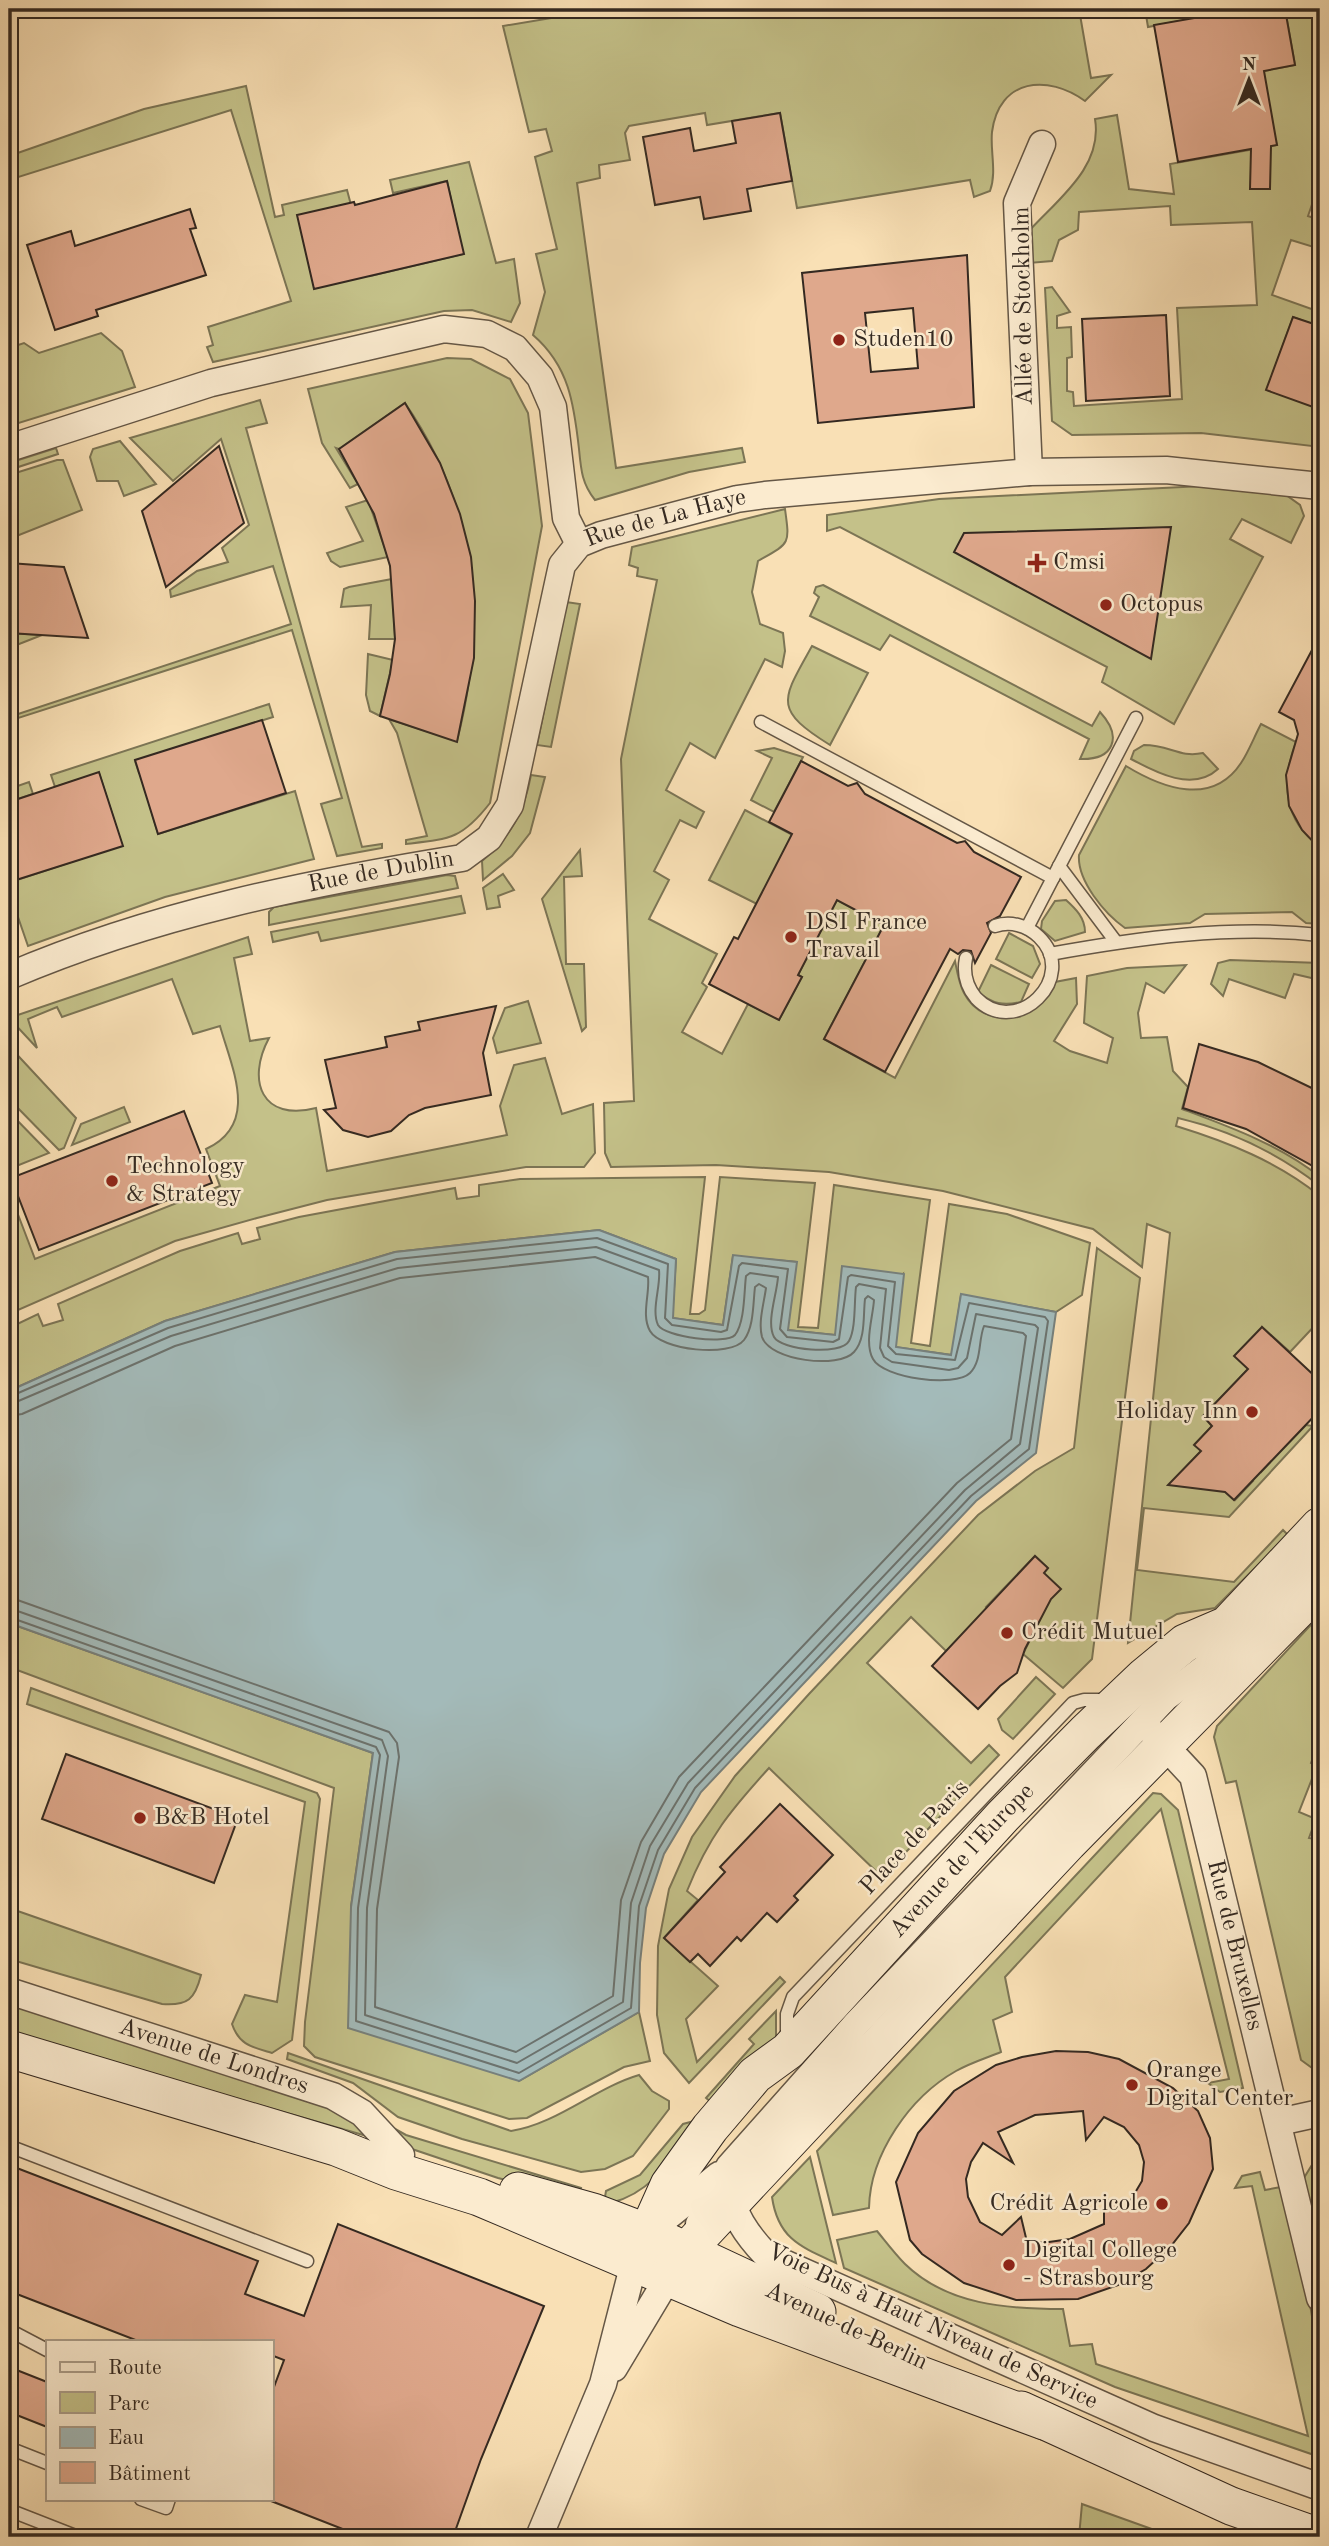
<svg xmlns="http://www.w3.org/2000/svg" width="1329" height="2546" font-family="'Old Standard TT',serif">
  <style>
    .green { fill: #c4c189; stroke: #7c7555; stroke-width: 2 }
    .water { fill: #a3bab9; stroke: #77807c; stroke-width: 2 }
    .lines { fill: none; stroke-linecap: round; stroke-linejoin: round }
    .shore { stroke: #6c726d; stroke-width: 2 }
    .building { fill: #dfa88c; stroke: #342921; stroke-width: 2; fill-rule: evenodd }
    .lane-casing { stroke: #655746; stroke-width: 15 }
    .street-casing { stroke: #655746; stroke-width: 29 }
    .secondary-casing { stroke: #342921; stroke-width: 39 }
    .lane { stroke: #fbebcf; stroke-width: 12 }
    .street { stroke: #fbebcf; stroke-width: 26 }
    .secondary { stroke: #fbebcf; stroke-width: 37 }
    .poi-dot { fill: #8f2418; stroke: #fbebcf; stroke-width: 2.5 }
    .labels { text-anchor: middle; dominant-baseline: central; stroke-width: 5; stroke-linejoin: round; paint-order: stroke }
    .street-label { font-size: 24px; fill: #342921; stroke: #fbebcf }
    .poi-label { font-size: 24px; fill: #342921; stroke: #fbebcf; text-anchor: start }
  </style>
  <rect width="100%" height="100%" fill="#f9e0b5"/>
  <filter id="stains"><feTurbulence type="fractalNoise" baseFrequency=".00286" numOctaves="4"/><feColorMatrix values="0 0 0 0 .2 0 0 0 0 .09 0 0 0 0 .02 0 0 0 .5 -.17"/></filter>
  <radialGradient id="worn" r=".72"><stop offset=".6" stop-color="#630" stop-opacity="0"/><stop offset="1" stop-color="#630" stop-opacity=".3"/></radialGradient>
  <g class="green">
    <path d="M605,9H1079L1091,78L1111,75L1085,101C1048,74 999,78 992,132C990,151 997,172 990,191L974,197L970,180L797,208L780,113L707,125L705,113L629,126L625,133L630,160L599,165L600,178L577,183L616,468L742,448L745,462L689,472L595,500C582,484 581,470 579,449C574,404 569,366 533,335L545,292L536,254L557,249L535,157L552,151L546,129L529,132L503,26Z"/>
    <polygon points="1145,9 1203,9 1205,16 1148,27"/>
    <path d="M1285,9H1320V181L1308,216L1320,220V249L1291,240L1272,295L1320,312V327L1293,317L1267,390L1320,408L1316,420L1320,422V447L1201,433L1072,435L1052,421L1045,288L1052,287L1070,312L1057,316V328L1071,327L1072,357L1067,358V391L1073,392L1074,406L1182,399L1177,308L1257,305L1252,222L1171,225L1170,206L1079,212L1078,230L1059,240L1052,261L1029,263V231C1058,199 1103,167 1095,119L1117,115L1129,189L1174,194L1170,164L1277,145L1253,73L1295,65Z"/>
    <polygon points="246,86 275,217 284,215 282,205 347,190 370,276 463,254 447,181 393,193 390,180 469,162 496,263 514,259 520,303 511,322 472,310 444,311 213,362 207,347 213,345 208,327 291,301 231,110 9,180 9,156 144,109"/>
    <polygon points="101,333 122,351 135,387 9,426 9,348 24,343 39,353"/>
    <path d="M447,358L471,359L510,379L528,413L542,526L490,803C462,839 450,839 406,844V840L427,836L397,733L389,719L457,741C488,621 477,507 405,403L339,449L336,448L358,484L350,488L322,443L308,389Z"/>
    <polygon points="260,400 267,423 246,428 362,847 382,844 382,848 337,856 321,804 342,798 292,630 9,721 9,717 291,624 273,566 171,597 170,590 197,571 228,562 222,548 249,525 221,439 173,481 130,438"/>
    <polygon points="120,441 156,484 124,496 118,481 97,481 90,457 93,449"/>
    <polygon points="56,448 58,454 9,470 9,463"/>
    <polygon points="57,460 63,460 82,510 9,539 9,475"/>
    <polygon points="1203,486 1286,495 1300,505 1304,516 1291,543 1242,519 1230,539 1263,557 1174,724 1102,682 1107,667 840,527 827,531 827,515 939,499"/>
    <polygon points="368,500 388,557 340,567 331,561 327,553 363,541 346,507"/>
    <path d="M785,509C790,545 790,543 758,561L752,592L760,624L783,633L785,651L782,667L765,659L715,758L690,743L666,790L704,812L696,828L680,820L654,871L669,880L649,919L717,954L702,983L707,987L682,1032L722,1054L748,1004L779,1020L802,977L798,975L837,900L884,925L824,1039L895,1078L955,961C957,971 959,984 964,993C985,1033 1039,1018 1055,982L1076,978L1077,1004L1054,1041L1070,1051L1107,1063L1113,1038L1084,1023L1087,976L1127,968L1186,965L1164,993L1146,983L1138,1013L1141,1038L1167,1037L1173,1071L1188,1087L1182,1109C1230,1127 1280,1145 1320,1177V1186C1279,1154 1229,1130 1178,1118L1176,1126C1228,1142 1278,1162 1320,1196V1320L1290,1352L1262,1327L1248,1369L1203,1416L1212,1426L1195,1444L1201,1451L1169,1485L1217,1484L1235,1500L1253,1481L1247,1474L1254,1466L1261,1472L1306,1425L1313,1426L1229,1517L1144,1508L1137,1570L1234,1582L1283,1530L1288,1535L1215,1608L1177,1614L1128,1643L1170,1233L1147,1224L1142,1267L1093,1229L943,1191L829,1172L716,1165L611,1167L605,1153L604,1103L634,1101L621,759L657,580L637,576L638,568L629,565L632,547Z"/>
    <polygon points="392,579 395,639 369,639 371,605 341,607 344,589 349,587"/>
    <path d="M823,585L1092,726L1100,712C1123,737 1114,760 1080,759L1089,739L890,635L880,650L810,616L819,597L814,593L816,587Z"/>
    <polygon points="566,602 580,604 551,747 537,745"/>
    <polygon points="9,633 42,635 9,648"/>
    <path d="M812,646L868,673L830,745C772,709 782,700 812,646Z"/>
    <polygon points="368,654 393,660 380,716 370,711 366,695"/>
    <polygon points="269,704 273,717 135,761 139,773 144,771 147,796 158,834 295,791 314,859 165,897 28,946 9,891 9,867 14,881 122,845 99,773 55,787 51,775"/>
    <path d="M1261,724L1296,742C1281,781 1283,821 1320,846V924L1306,923L1292,912L1205,914L1190,923L1125,928C1105,914 1077,881 1079,855L1126,766C1162,788 1212,807 1241,763C1249,751 1254,737 1261,724Z"/>
    <path d="M1144,745C1170,745 1179,758 1203,753L1218,769C1193,792 1157,773 1131,759L1134,751Z"/>
    <polygon points="774,748 803,757 774,812 751,800 772,758 757,751"/>
    <path d="M531,775L545,777L530,833L512,856L483,880L482,861C511,836 524,812 531,775Z"/>
    <polygon points="29,782 33,794 9,802 9,789"/>
    <polygon points="745,810 817,848 757,904 709,880"/>
    <polygon points="580,850 582,876 564,877 566,964 584,964 586,1027 582,1031 542,899"/>
    <polygon points="503,874 514,890 498,896 500,907 487,909 483,888"/>
    <polygon points="447,875 455,876 458,888 269,925 269,912 274,907"/>
    <polygon points="461,896 465,913 321,941 318,932 273,942 271,932"/>
    <path d="M1066,900C1076,909 1085,918 1085,932L1055,941L1041,929L1042,921L1055,901Z"/>
    <polygon points="1009,933 1033,946 1040,964 1032,978 996,959"/>
    <path d="M248,937L252,954L234,958L250,1041L269,1038C246,1081 262,1122 316,1108L327,1171L507,1135L500,1106L514,1065L545,1058L562,1114L593,1104L595,1153L584,1167H526L327,1200L257,1218L175,1241L9,1314V1191L35,1259L220,1186L206,1149C260,1124 232,1069 220,1026L193,1034L172,979L62,1017L57,1007L28,1019L37,1048L9,1018Z"/>
    <polygon points="1230,960 1320,963 1320,980 1294,974 1285,998 1229,979 1223,996 1211,984 1218,963"/>
    <path d="M991,965L1029,984L1021,1002C1003,1006 993,1004 978,992Z"/>
    <polygon points="528,1001 541,1043 497,1053 493,1038 505,1008"/>
    <polygon points="9,1046 76,1118 64,1148 59,1150 9,1099"/>
    <polygon points="124,1107 130,1122 72,1145 81,1124"/>
    <polygon points="9,1112 49,1153 9,1169"/>
    <polygon points="705,1177 690,1314 699,1314 705,1310 720,1177 815,1183 798,1327 818,1328 834,1185 930,1200 911,1343 930,1346 949,1204 1007,1214 1090,1243 1082,1295 1056,1312 961,1295 952,1355 895,1347 903,1274 835,1335 787,1330 796,1262 733,1256 723,1325 672,1318 676,1259 599,1230 395,1252 165,1321 9,1391 9,1328 38,1314 43,1326 63,1320 58,1304 180,1251 238,1233 242,1244 260,1239 257,1228 299,1217 455,1188 457,1199 479,1196 479,1185 520,1179"/>
    <path d="M1097,1248L1140,1278L1092,1659L1063,1688L1023,1654L1032,1636L1044,1573L1048,1568L1035,1556L986,1607L997,1617L946,1651L911,1617L867,1663L971,1763L989,1745L999,1755L882,1877L769,1768C730,1811 709,1836 687,1891L698,1900L664,1938L718,1986L686,2019L697,2062L780,1977L785,1982L689,2083L664,2053L657,2015L658,1946L669,1889L692,1837L735,1776L809,1694L978,1515L1035,1471L1074,1448Z"/>
    <polygon points="1320,1615 1320,1738 1311,1763 1317,1766 1299,1812 1316,1819 1309,1838 1320,1840 1320,1898 1313,1899 1318,1948 1313,1949 1314,1962 1320,1964 1319,2073 1301,2060 1236,1781 1226,1783 1214,1737 1217,1726"/>
    <polygon points="9,1623 373,1753 351,1907 519,2081 639,2012 650,2061 624,2067 527,2118 509,2119 315,2057 304,2046 305,2022 334,1788 9,1667"/>
    <polygon points="1036,1677 1055,1694 1013,1739 1002,1730 998,1719"/>
    <path d="M31,1688L317,1793L320,1799L292,2040L272,2053C252,2047 239,2045 232,2024L245,1995L277,2002L305,1802L27,1704Z"/>
    <path d="M1153,1793L1161,1794L1178,1810L1243,2088L1220,2092L1208,2083L1229,2079L1161,1809L1005,1977L1012,2012L993,2020L1001,2052C986,2058 970,2063 956,2071C910,2097 870,2154 869,2208L833,2215L817,2151Z"/>
    <path d="M9,1908L201,1975C195,1999 188,2006 162,2004L9,1959Z"/>
    <polygon points="9,1999 326,2101 377,2139 9,2033"/>
    <polygon points="776,2011 776,2042 712,2103 706,2098 754,2044 749,2039"/>
    <path d="M288,2053L511,2131C557,2124 595,2088 639,2075L652,2091L669,2101V2109L633,2156L605,2169L581,2172L462,2139L398,2117L353,2083L287,2059Z"/>
    <polygon points="377,2119 406,2135 581,2188 578,2199 498,2178 412,2149"/>
    <path d="M698,2120C672,2156 656,2191 611,2203L605,2197L606,2191L640,2175L683,2124Z"/>
    <polygon points="1320,2152 1320,2258 1302,2181"/>
    <path d="M810,2157L836,2263C801,2247 778,2239 772,2197Z"/>
    <path d="M1260,2172L1265,2190L1281,2187L1311,2310L1320,2367V2457L1115,2387L844,2268L837,2240L877,2231C886,2242 895,2254 905,2264C947,2305 1007,2309 1063,2309L1070,2346L1092,2344L1096,2364L1308,2436L1252,2186L1235,2188L1242,2176Z"/>
    <polygon points="1082,2504 1174,2537 1079,2537"/>
  </g>
  <polygon class="water" points="599,1230 676,1259 673,1318 723,1325 733,1255 797,1262 788,1330 835,1335 842,1266 904,1274 896,1347 951,1355 961,1294 1056,1312 1036,1453 976,1501 701,1792 664,1854 646,1908 640,1963 639,2012 519,2081 348,2028 351,1907 373,1753 9,1623 9,1391 165,1321 395,1252"/>
  <g class="lines">
    <g class="shore">
      <polyline points="9,1397 168,1328 397,1259 597,1238 668,1264 665,1318 672,1325 721,1332 727,1330 739,1266 742,1263 788,1269 780,1329 787,1337 833,1342 839,1339 848,1277 851,1275 895,1282 888,1346 896,1354 955,1360 969,1303 1045,1317 1048,1321 1029,1449 971,1496 695,1788 658,1850 639,1906 631,2008 519,2073 356,2021 358,1908 380,1755 376,1747 9,1617"/>
      <path d="M9,1405L171,1336L398,1268L596,1247L659,1270C661,1286 651,1310 658,1325C665,1337 726,1345 735,1335C745,1322 744,1291 746,1276L750,1273L778,1277C777,1294 766,1322 774,1337C781,1350 841,1356 849,1341C856,1328 854,1303 856,1287L859,1284L886,1289L880,1348L884,1357L892,1362L949,1370L958,1368L967,1358L976,1314L1035,1325L1038,1328L1020,1444L965,1490L688,1783L650,1846L631,1903L623,2002L517,2063L365,2015L367,1908L388,1756L382,1740L9,1608"/>
      <path d="M9,1416L22,1414L175,1346L400,1278L595,1257L648,1277C650,1294 641,1315 650,1331C661,1350 730,1358 744,1340C754,1327 753,1303 755,1287L759,1284L766,1288C764,1303 758,1322 762,1337C770,1361 839,1369 854,1352C866,1339 863,1315 865,1299L868,1296L874,1300C873,1317 864,1343 873,1359C883,1378 955,1388 970,1373C982,1361 978,1341 984,1326L1023,1333L1026,1336L1011,1439L957,1483L679,1777L641,1842L621,1900L613,1996L516,2052L375,2007L377,1909L399,1757L397,1743L389,1732L9,1597"/>
    </g>
  </g>
  <g class="building">
    <polygon points="1246,9 1285,9 1295,65 1264,71 1277,145 1271,146 1270,189 1250,189 1251,149 1178,162 1154,25"/>
    <polygon points="780,113 792,181 747,189 751,211 704,219 700,197 655,205 643,137 690,128 694,151 736,143 732,121"/>
    <polygon points="447,181 464,254 314,289 297,215 354,202 355,205"/>
    <polygon points="190,209 196,228 190,229 206,275 96,310 98,316 55,330 27,245 71,231 75,246"/>
    <path d="M967,255L974,407L818,423L802,273ZM913,308L918,368L871,372L865,313Z"/>
    <polygon points="1166,315 1170,396 1086,401 1082,319"/>
    <polygon points="1293,317 1320,326 1320,402 1316,400 1313,407 1266,390"/>
    <polygon points="405,403 440,463 460,514 471,557 475,601 474,658 457,742 380,716 390,674 395,639 390,566 374,514 339,449"/>
    <polygon points="219,446 244,523 166,587 142,511"/>
    <polygon points="1171,527 1151,659 954,552 964,533"/>
    <polygon points="9,563 64,567 88,638 9,633"/>
    <polygon points="1320,635 1320,849 1302,830 1289,806 1286,775 1298,734 1294,720 1279,712"/>
    <polygon points="262,720 286,793 158,834 135,760"/>
    <polygon points="801,761 848,786 857,783 865,794 957,843 965,841 974,852 1021,877 1000,916 987,923 991,933 975,963 971,951 963,950 958,954 950,949 885,1072 824,1039 884,925 837,900 798,975 802,977 779,1020 709,984 734,937 738,939 792,834 769,822"/>
    <polygon points="99,772 123,846 13,881 9,867 9,802"/>
    <polygon points="496,1006 483,1053 491,1095 425,1108 409,1115 391,1131 368,1137 343,1130 324,1110 336,1108 325,1060 387,1047 385,1037 420,1030 418,1022"/>
    <polygon points="1199,1044 1258,1062 1320,1092 1320,1170 1246,1129 1183,1108"/>
    <polygon points="184,1111 212,1183 39,1250 11,1178"/>
    <polygon points="1262,1327 1320,1381 1320,1410 1234,1500 1225,1492 1168,1485 1201,1451 1194,1445 1212,1426 1203,1416 1248,1369 1234,1356"/>
    <polygon points="1035,1556 1048,1568 1044,1573 1061,1589 1051,1599 1025,1649 1017,1673 1000,1686 978,1709 932,1666"/>
    <polygon points="66,1754 238,1818 214,1883 42,1819"/>
    <polygon points="780,1804 833,1855 794,1896 798,1900 777,1922 767,1913 741,1941 737,1937 710,1966 698,1954 690,1962 664,1938 725,1872 720,1867"/>
    <path d="M1056,2051L1088,2052L1119,2059L1173,2088L1198,2111L1210,2138L1213,2169L1189,2223L1171,2246L1146,2269L1118,2285L1078,2299L1016,2300L964,2283L922,2254L910,2240L896,2182L918,2133L954,2091L996,2065L1022,2057ZM1083,2111L1086,2140L1104,2117L1124,2127L1139,2145L1144,2162L1142,2181L1126,2208L1104,2198V2224L1070,2239L1049,2242H1027L1021,2217L1002,2235L980,2222L968,2197L966,2179L971,2162L983,2143L1013,2163L998,2132L1035,2115Z"/>
    <polygon points="9,2165 258,2261 245,2294 304,2316 338,2224 544,2306 481,2459 453,2537 363,2537 271,2501 271,2395 284,2360 271,2355 271,2341 138,2341 9,2291"/>
    <polygon points="9,2367 47,2382 47,2427 9,2412"/>
  </g>
  <g class="lines">
    <defs>
      <g id="lane">
        <polyline points="761,722 1053,878"/>
        <polyline points="1059,866 1116,942"/>
        <polyline points="1027,928 1136,718"/>
        <path d="M1050,954C1138,938 1231,925 1320,935"/>
        <path d="M966,958C963,973 966,986 976,998C1016,1040 1080,977 1039,937C1027,925 1010,921 995,926"/>
        <polyline points="787,2039 787,2014 793,1997 1073,1703 1084,1700 1109,1700"/>
        <polyline points="9,2146 307,2261"/>
        <polyline points="9,2330 47,2350"/>
        <polyline points="9,2448 47,2463"/>
        <polyline points="141,2499 166,2508 169,2499"/>
        <polyline points="9,2510 78,2537"/>
      </g>
      <g id="street">
        <polyline points="9,448 211,383 444,329 487,334 515,348 540,377 553,407 566,518 579,544"/>
        <polyline points="1029,472 1017,203 1042,144"/>
        <path id="s1" d="M9,976C154,914 308,883 462,858L489,838L510,805L562,565L579,544L601,535L737,499L765,495L1029,472L1166,470L1320,486"/>
        <path id="s2" d="M1153,1733L1193,1776L1320,2298"/>
        <path id="s3" d="M9,1991L333,2096L362,2113L401,2155"/>
        <polyline points="1279,2122 1320,2113"/>
        <path d="M729,2187C732,2214 747,2235 766,2255L1154,2428L1320,2487"/>
        <polyline points="699,2224 729,2167 857,2023 1165,1698 1236,1644 1320,1558"/>
        <polyline points="651,2230 719,2175"/>
        <polyline points="614,2368 668,2278"/>
        <polyline points="539,2537 603,2384 634,2263"/>
      </g>
      <g id="secondary">
        <polyline points="9,2049 336,2147 396,2171 479,2197 740,2308 1044,2421"/>
        <polyline points="518,2191 593,2212 648,2233 817,2312"/>
        <path id="s4" d="M638,2254L669,2185L710,2128L755,2075L788,2051L1003,1816L1085,1733L1145,1676L1185,1643L1227,1625L1320,1526"/>
        <polyline points="674,2269 686,2251 1068,1843 1320,1587"/>
        <polyline points="1021,2410 1231,2506 1319,2537"/>
      </g>
    </defs>
    <use href="#lane" class="lane-casing"/>
    <use href="#street" class="street-casing"/>
    <use href="#secondary" class="secondary-casing"/>
    <use href="#lane" class="lane"/>
    <use href="#street" class="street"/>
    <use href="#secondary" class="secondary"/>
  </g>
  <g class="poi-dot">
    <circle cx="839" cy="340" r="7"/>
    <path d="M1033.5 552.5h7v7h7v7h-7v7h-7v-7h-7v-7h7z"/>
    <circle cx="1106" cy="605" r="7"/>
    <circle cx="791" cy="937" r="7"/>
    <circle cx="112" cy="1181" r="7"/>
    <circle cx="1252" cy="1412" r="7"/>
    <circle cx="1007" cy="1633" r="7"/>
    <circle cx="140" cy="1818" r="7"/>
    <circle cx="1132" cy="2085" r="7"/>
    <circle cx="1162" cy="2204" r="7"/>
    <circle cx="1009" cy="2265" r="7"/>
  </g>
  <g class="labels">
    <g class="street-label">
      <text transform="translate(1024 306) rotate(-91)">Allée de Stockholm</text>
      <text stroke="none"><textPath href="#s1" startOffset="905">Rue de La Haye</textPath></text>
      <text stroke="none"><textPath href="#s1" startOffset="387">Rue de Dublin</textPath></text>
      <text transform="translate(915 1838) rotate(-47)">Place de Paris</text>
      <text stroke="none"><textPath href="#s4" startOffset="514">Avenue de l'Europe</textPath></text>
      <text stroke="none"><textPath href="#s2" startOffset="233">Rue de Bruxelles</textPath></text>
      <text stroke="none"><textPath href="#s3" startOffset="215">Avenue de Londres</textPath></text>
      <text transform="translate(846 2327) rotate(25)">Avenue de Berlin</text>
      <text transform="translate(932 2327) rotate(25)">Voie Bus à Haut Niveau de Service</text>
    </g>
    <g class="poi-label">
      <text x="853" y="340">Studen10</text>
      <text x="1053" y="563">Cmsi</text>
      <text x="1120" y="605">Octopus</text>
      <text x="805" y="923">DSI France<tspan x="805" dy="28">Travail</tspan></text>
      <text x="126" y="1167">Technology<tspan x="126" dy="28">&amp; Strategy</tspan></text>
      <text x="1238" y="1412" text-anchor="end">Holiday Inn</text>
      <text x="1021" y="1633">Crédit Mutuel</text>
      <text x="154" y="1818">B&amp;B Hotel</text>
      <text x="1146" y="2071">Orange<tspan x="1146" dy="28">Digital Center</tspan></text>
      <text x="1148" y="2204" text-anchor="end">Crédit Agricole</text>
      <text x="1023" y="2251">Digital College<tspan x="1023" dy="28">- Strasbourg</tspan></text>
    </g>
  </g>
  <rect width="1329" height="2546" fill="none" stroke="#f9e0b5" stroke-width="35"/>
  <rect x="10" y="10" width="1308" height="2525" fill="none" stroke="#342921" stroke-width="3.5"/>
  <rect x="18" y="18" width="1294" height="2511" fill="none" stroke="#342921" stroke-width="2"/>
  <rect x="46" y="2340" width="228" height="161" fill="#fbebcf" stroke="#ab9d89" stroke-width="2"/>
  <rect x="60" y="2362" width="35" height="10" fill="#fbebcf" stroke="#ab9d89" stroke-width="2"/>
  <text x="108" y="2374" font-size="21" fill="#342921">Route</text>
  <rect x="60" y="2392" width="35" height="21" fill="#c4c189" stroke="#ab9d89" stroke-width="2"/>
  <text x="108" y="2410" font-size="21" fill="#342921">Parc</text>
  <rect x="60" y="2427" width="35" height="21" fill="#a3bab9" stroke="#ab9d89" stroke-width="2"/>
  <text x="108" y="2444" font-size="21" fill="#342921">Eau</text>
  <rect x="60" y="2462" width="35" height="21" fill="#dfa88c" stroke="#ab9d89" stroke-width="2"/>
  <text x="108" y="2480" font-size="21" fill="#342921">Bâtiment</text>
  <g transform="translate(1249 80)" stroke="#fbebcf" stroke-width="5" paint-order="stroke">
  <path d="M0-5L12 26L0 18L-12 26Z" fill="#342921"/>
  <text y="-10" font-size="19" font-weight="bold" text-anchor="middle" fill="#342921">N</text>
  </g>
  <rect width="100%" height="100%" filter="url(#stains)"/>
  <rect width="100%" height="100%" fill="url(#worn)"/>
</svg>
